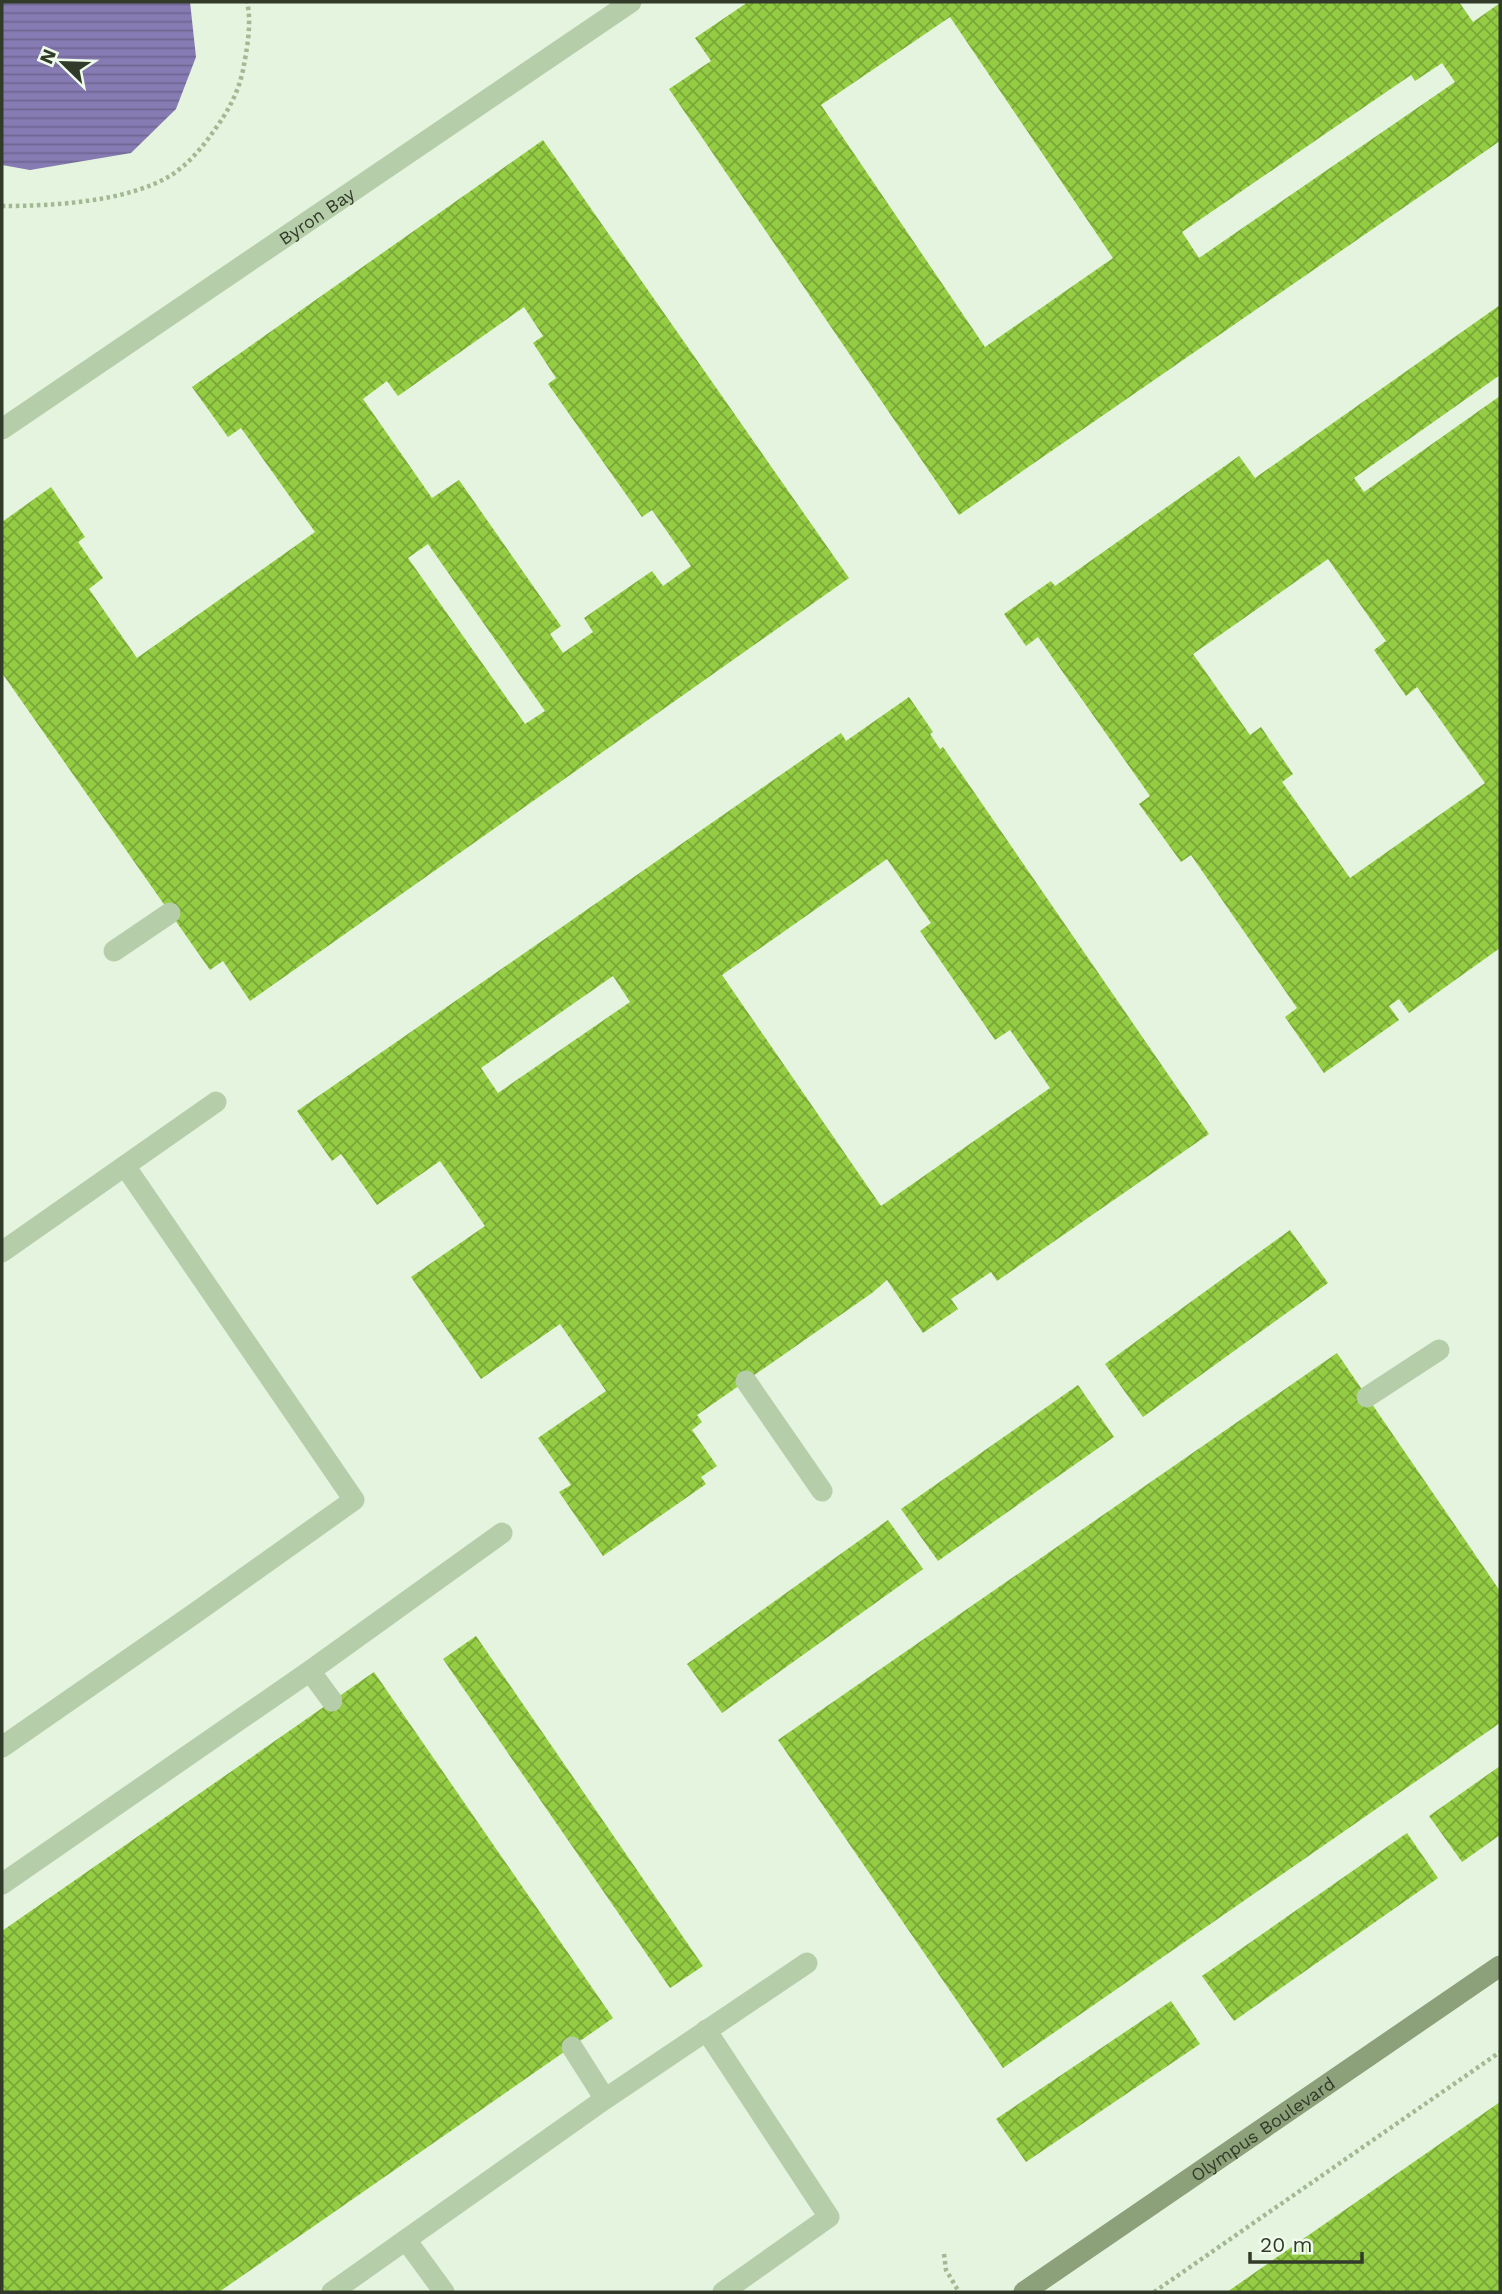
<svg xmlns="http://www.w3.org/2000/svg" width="1502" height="2294" font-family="'Work Sans',sans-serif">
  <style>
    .water { fill: url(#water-rules) }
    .building { fill: url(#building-cross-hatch); fill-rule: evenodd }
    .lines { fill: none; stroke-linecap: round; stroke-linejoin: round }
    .path { stroke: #a2b993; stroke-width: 4.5; stroke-dasharray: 3.5 3.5; stroke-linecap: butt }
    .lane { stroke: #b6cda9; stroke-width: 21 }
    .street { stroke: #b6cda9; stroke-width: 21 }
    .secondary { stroke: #8ca17a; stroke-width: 21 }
    .labels { text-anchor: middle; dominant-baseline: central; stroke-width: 5; stroke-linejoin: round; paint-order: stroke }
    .street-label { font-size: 18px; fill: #323a29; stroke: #effbeb }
  </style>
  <defs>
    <pattern id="water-rules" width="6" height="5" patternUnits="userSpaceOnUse" patternTransform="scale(1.75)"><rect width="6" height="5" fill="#877bb3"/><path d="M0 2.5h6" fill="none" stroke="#6f6692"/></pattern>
    <pattern id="building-cross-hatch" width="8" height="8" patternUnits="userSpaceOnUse" patternTransform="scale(1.75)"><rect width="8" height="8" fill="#94cd43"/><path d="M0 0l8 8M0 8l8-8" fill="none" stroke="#79a738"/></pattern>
  </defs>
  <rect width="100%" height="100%" fill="#e4f4de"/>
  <polygon class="water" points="2,2 190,2 196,57 176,109 131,153 30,170 2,165"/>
  <g class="building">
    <path d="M748,2H1459L1473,22L1500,3V141L959,515L669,89L711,61L695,38ZM950,17L1113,258L985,347L821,105ZM1442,63L1455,82L1199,258L1182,232L1411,75L1415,81Z"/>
    <path d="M543,140L849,578L250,1001L223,961L210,970L2,673V522L51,487L85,537L78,542L103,578L89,589L137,658L315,532L241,428L228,437L192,387ZM524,307L543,336L533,343L556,378L548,384L642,517L652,510L691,566L663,586L652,571L584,618L593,632L563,653L550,634L561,626L459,480L432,498L363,399L387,381L398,396ZM428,544L545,711L525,724L408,558Z"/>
    <path d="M1500,305V375L1354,478L1364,492L1500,396V948L1409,1013L1399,999L1389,1006L1399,1020L1324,1073L1285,1017L1297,1008L1191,855L1181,862L1139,804L1150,796L1038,637L1026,646L1004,614L1051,581L1055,586L1239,456L1255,478ZM1328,559L1386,641L1374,650L1406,696L1417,687L1485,783L1350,878L1282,782L1293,774L1261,727L1250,735L1193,654Z"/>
    <path d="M909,697L933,732L930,734L940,749L943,747L1209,1134L997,1281L991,1272L951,1299L958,1309L923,1333L887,1280L872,1293L697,1415L702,1422L692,1430L717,1466L701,1477L706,1484L603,1556L559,1492L571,1485L538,1438L606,1391L560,1324L481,1379L411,1277L485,1226L440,1161L377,1205L341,1154L332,1161L297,1111L841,733L846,741ZM887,859L931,923L920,931L995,1040L1010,1030L1050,1088L881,1206L722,975ZM613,976L630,1002L498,1093L481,1068Z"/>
    <polygon points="1290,1230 1328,1283 1143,1417 1105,1364"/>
    <polygon points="1337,1353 1500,1591 1500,1723 1003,2068 778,1740"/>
    <polygon points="1078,1385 1114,1437 938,1561 901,1509"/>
    <polygon points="888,1520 923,1569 722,1713 687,1664"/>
    <polygon points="476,1636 703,1966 670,1988 443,1659"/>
    <polygon points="374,1672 613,2018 219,2292 2,2292 2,1931"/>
    <polygon points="1500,1766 1500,1835 1462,1862 1429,1816"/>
    <polygon points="1407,1833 1438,1878 1234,2021 1202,1976"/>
    <polygon points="1171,2001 1200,2044 1026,2162 996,2119"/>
    <polygon points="1500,2102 1500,2292 1227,2292"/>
  </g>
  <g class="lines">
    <g class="path">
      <path d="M2,206C52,206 130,202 173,174C189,163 202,148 213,132C227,113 238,94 243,70C247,49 252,23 247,2"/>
      <polyline points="944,2254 946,2270 959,2292"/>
      <polyline points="1154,2292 1500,2052"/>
    </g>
    <g class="lane">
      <polyline points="114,951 170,913"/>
      <polyline points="2,1252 216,1102"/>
      <polyline points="746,1381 822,1491"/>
      <polyline points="1367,1397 1439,1350"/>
      <polyline points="310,1671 332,1701"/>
      <polyline points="2,1747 195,1613 354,1500 125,1166"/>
      <polyline points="2,1884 310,1671 502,1533"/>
      <polyline points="706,2030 829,2217 723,2292"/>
      <polyline points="572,2047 605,2099"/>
      <polyline points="406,2240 444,2292"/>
      <polyline points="332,2292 605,2099 807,1963"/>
    </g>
    <path class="street" id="s1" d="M2,429L631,2"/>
    <path class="secondary" id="s2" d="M1024,2292L1500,1966"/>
  </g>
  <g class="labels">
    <g class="street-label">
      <text stroke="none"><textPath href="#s1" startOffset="380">Byron Bay</textPath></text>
      <text stroke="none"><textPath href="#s2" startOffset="289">Olympus Boulevard</textPath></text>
    </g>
  </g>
  <rect width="1502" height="2294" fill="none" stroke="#323a29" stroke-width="7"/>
  <g transform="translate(63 63) rotate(293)" stroke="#effbeb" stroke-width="5" paint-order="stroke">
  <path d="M0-5L12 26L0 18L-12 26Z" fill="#323a29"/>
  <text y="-10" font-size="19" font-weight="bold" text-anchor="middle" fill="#323a29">N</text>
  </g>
  <path d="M1250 2252v10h112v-10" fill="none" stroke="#323a29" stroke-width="3.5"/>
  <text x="1260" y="2252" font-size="21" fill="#323a29" stroke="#effbeb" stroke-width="5" paint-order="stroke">20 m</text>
</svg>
